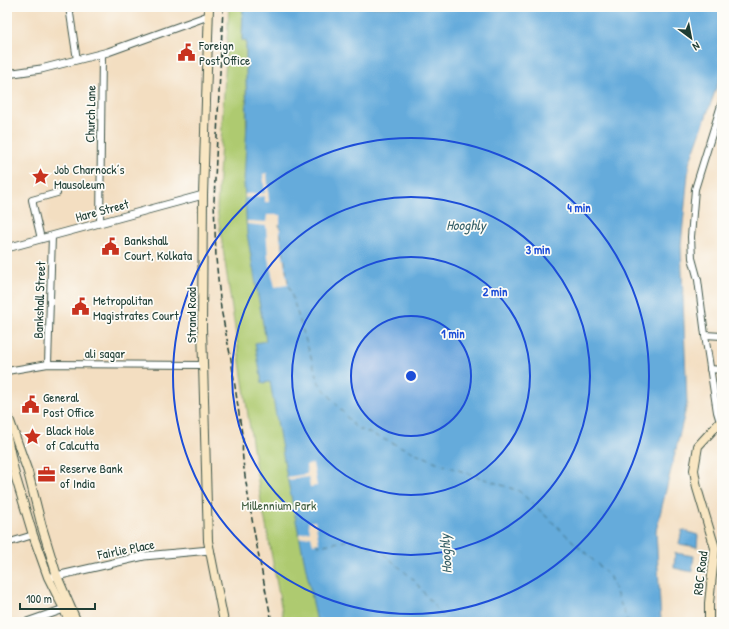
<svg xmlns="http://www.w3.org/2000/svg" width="729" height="629" font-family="'Patrick Hand',sans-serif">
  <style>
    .green { fill: #aeca70; stroke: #668452 }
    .water { fill: #65abdb; stroke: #427488 }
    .pier { fill: #f3dec1 }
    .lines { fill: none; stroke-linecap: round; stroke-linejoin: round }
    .ferry { stroke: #345e66; stroke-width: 1; stroke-dasharray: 5 4; stroke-linecap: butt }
    .minor-casing { stroke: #3f5549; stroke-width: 8 }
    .tertiary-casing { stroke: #3f5549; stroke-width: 9 }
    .secondary-casing { stroke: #3f5549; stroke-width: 10 }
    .minor { stroke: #fff; stroke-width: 6 }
    .tertiary { stroke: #fff; stroke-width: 7 }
    .secondary { stroke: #f9e7c3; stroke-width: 8 }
    .rail { stroke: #1f3d34; stroke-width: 1.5; stroke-dasharray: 6 3; stroke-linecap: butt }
    .ring { fill: none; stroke: #1d4ed8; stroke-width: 2 }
    .labels { text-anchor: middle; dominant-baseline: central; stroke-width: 3.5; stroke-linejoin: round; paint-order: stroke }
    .poi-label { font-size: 13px; fill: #1f3d34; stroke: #fdfcf7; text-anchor: start }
    .street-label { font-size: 13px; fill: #1f3d34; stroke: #fdfcf7 }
    .park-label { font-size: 13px; fill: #436043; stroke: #fdfcf7 }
    .water-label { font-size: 14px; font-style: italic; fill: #345e66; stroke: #fdfcf7 }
    .centre { fill: #1d4ed8; stroke: #fdfcf7; stroke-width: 2 }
    .ring-label { font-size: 12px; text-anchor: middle; font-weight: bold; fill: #1d4ed8; stroke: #fdfcf7; stroke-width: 3.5; stroke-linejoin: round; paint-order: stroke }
  </style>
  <rect width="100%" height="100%" fill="#fdfcf7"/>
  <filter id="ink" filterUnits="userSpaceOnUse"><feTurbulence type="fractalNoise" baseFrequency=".025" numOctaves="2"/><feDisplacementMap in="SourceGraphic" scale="8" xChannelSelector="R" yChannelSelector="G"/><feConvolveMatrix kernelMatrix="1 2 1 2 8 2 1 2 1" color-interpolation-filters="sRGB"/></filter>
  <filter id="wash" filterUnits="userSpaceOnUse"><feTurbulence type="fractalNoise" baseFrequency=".012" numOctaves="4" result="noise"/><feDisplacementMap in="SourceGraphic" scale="16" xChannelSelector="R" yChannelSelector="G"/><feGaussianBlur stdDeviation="0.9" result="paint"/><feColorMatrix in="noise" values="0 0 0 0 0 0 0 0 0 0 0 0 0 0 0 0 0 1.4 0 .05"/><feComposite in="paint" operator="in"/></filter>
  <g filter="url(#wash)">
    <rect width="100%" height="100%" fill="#f3dec1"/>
    <polygon class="green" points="229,7 243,7 242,40 246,41 247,221 317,622 284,622 265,520 262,508 217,209"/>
    <g class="water">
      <polygon points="243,7 722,7 722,72 689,164 681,245 687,404 656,531 661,622 317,622 286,472 270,382 262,383 255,343 266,341 247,234 244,183 247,122 246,76 246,41 242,40"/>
      <polygon points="682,530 698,535 697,547 679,544"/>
      <polygon points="675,553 694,556 692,572 674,568"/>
    </g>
    <g class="pier">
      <polygon points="267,173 269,202 265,202 265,196 245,198 245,194 265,193 263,174"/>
      <polygon points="267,215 280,215 280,237 288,285 275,287 268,258 266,226 247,224 247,221 266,222"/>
      <polygon points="313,464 317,486 310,487 308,477 288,480 287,477 307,474 306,465"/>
      <polygon points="315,521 319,543 313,544 311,536 300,538 299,534 310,531 308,522"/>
    </g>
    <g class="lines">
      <g class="ferry">
        <polyline points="279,224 288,283 319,383 355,427 441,464 519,491 609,575 628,622"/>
        <polyline points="316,544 319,546 349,540 378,549 413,579 447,622"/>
      </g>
    </g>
  </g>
  <g filter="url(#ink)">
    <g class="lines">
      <defs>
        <g id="minor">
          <polyline points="69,7 77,60"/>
          <polyline points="100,223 102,54"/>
          <polyline points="41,239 32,200 57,193"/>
          <polyline points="705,335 722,336"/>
          <polyline points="48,364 52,236"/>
          <polyline points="710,369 722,370"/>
          <polyline points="7,371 48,364 203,365"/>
          <polyline points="720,422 717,412 705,335 698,280 692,258 691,237 695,189 722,102"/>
          <polyline points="7,543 33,535"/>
        </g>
        <g id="tertiary">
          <polyline points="7,74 41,69 108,52 208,16"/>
          <polyline points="7,248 203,195"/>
          <polyline points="52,577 144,556 210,550"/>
          <polyline points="27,622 64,609 68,606"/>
        </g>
        <g id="secondary">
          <polyline points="209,7 203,195 202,328 208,541 224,622"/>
          <polyline points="7,413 28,472 42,527 57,576 77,622"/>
          <polyline points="7,437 15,475 33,535 48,577 64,609 69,622"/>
          <polyline points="709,622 709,603 715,548 697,488 694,470 698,446 720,422 722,421"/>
        </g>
      </defs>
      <use href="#minor" class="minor-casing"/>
      <use href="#tertiary" class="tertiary-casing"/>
      <use href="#secondary" class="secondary-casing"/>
      <use href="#minor" class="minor"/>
      <use href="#tertiary" class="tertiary"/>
      <use href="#secondary" class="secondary"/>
      <path class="rail" d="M223,7L214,201L216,258L221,309L231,359L243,441C241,455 245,475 247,489C254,534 263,578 272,622"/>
    </g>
  </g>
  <circle cx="411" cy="376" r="60" fill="#1d4ed8" fill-opacity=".12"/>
  <g class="ring">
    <circle cx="411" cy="376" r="60"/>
    <circle cx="411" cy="376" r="119"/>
    <circle cx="411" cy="376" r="179"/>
    <circle cx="411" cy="376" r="238"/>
  </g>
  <defs>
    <symbol id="civic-bare" viewBox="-9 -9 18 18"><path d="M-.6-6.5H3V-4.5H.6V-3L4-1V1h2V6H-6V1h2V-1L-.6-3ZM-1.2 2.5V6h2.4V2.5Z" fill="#c8321e" stroke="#fdfcf7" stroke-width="2.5" paint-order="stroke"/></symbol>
    <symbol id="sight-bare" viewBox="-9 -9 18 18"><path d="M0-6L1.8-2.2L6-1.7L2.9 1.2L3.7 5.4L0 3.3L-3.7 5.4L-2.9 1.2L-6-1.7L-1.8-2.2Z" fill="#c8321e" stroke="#fdfcf7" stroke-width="2.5" paint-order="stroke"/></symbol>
    <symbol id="office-bare" viewBox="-9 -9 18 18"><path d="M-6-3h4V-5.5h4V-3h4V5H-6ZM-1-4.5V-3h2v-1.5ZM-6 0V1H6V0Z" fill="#c8321e" stroke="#fdfcf7" stroke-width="2.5" paint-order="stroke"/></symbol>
  </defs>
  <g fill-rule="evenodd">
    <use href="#civic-bare" x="174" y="40" width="25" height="25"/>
    <use href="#sight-bare" x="28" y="164" width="25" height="25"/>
    <use href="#civic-bare" x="98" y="234" width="25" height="25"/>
    <use href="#civic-bare" x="68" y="294" width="25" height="25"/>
    <use href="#civic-bare" x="18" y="392" width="25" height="25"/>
    <use href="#sight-bare" x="20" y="424" width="25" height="25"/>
    <use href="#office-bare" x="34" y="462" width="25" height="25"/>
  </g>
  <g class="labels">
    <g class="poi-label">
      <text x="199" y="45">Foreign<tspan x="199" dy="15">Post Office</tspan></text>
      <text x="54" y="169">Job Charnock’s<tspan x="54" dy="15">Mausoleum</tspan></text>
      <text x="124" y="240">Bankshall<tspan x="124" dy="15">Court, Kolkata</tspan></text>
      <text x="93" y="300">Metropolitan<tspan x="93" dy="15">Magistrates Court</tspan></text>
      <text x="43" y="397">General<tspan x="43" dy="15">Post Office</tspan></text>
      <text x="46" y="430">Black Hole<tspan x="46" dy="15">of Calcutta</tspan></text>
      <text x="60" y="468">Reserve Bank<tspan x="60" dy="15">of India</tspan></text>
    </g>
    <g class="street-label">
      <text transform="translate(90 114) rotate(-89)">Church Lane</text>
      <text transform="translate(102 210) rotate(-15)">Hare Street</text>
      <text transform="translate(39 300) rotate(-88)">Bankshall Street</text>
      <text transform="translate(191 315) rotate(-90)">Strand Road</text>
      <text x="105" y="353">ali sagar</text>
      <text transform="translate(126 549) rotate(-11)">Fairlie Place</text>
      <text transform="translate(700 573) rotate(-83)">RBC Road</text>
    </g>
    <g class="park-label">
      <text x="279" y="505">Millennium Park</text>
    </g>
    <g class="water-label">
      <text x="466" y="224">Hooghly</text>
      <text transform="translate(445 554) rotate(-94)">Hooghly</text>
    </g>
  </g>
  <circle cx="411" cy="376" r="6" class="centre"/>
  <g class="ring-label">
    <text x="579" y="212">4 min</text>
    <text x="538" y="254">3 min</text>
    <text x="495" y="296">2 min</text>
    <text x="453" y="338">1 min</text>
  </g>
  <rect width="729" height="629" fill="none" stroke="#fdfcf7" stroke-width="24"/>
  <g transform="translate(691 38) rotate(148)" stroke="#fdfcf7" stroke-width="3" paint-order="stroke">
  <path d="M0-3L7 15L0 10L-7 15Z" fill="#1f3d34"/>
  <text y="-6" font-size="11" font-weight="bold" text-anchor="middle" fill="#1f3d34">N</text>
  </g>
  <path d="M20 603v6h75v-6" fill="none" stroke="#1f3d34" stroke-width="2"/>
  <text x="26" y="603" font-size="12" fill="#1f3d34" stroke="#fdfcf7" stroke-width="3" paint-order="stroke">100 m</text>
</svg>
